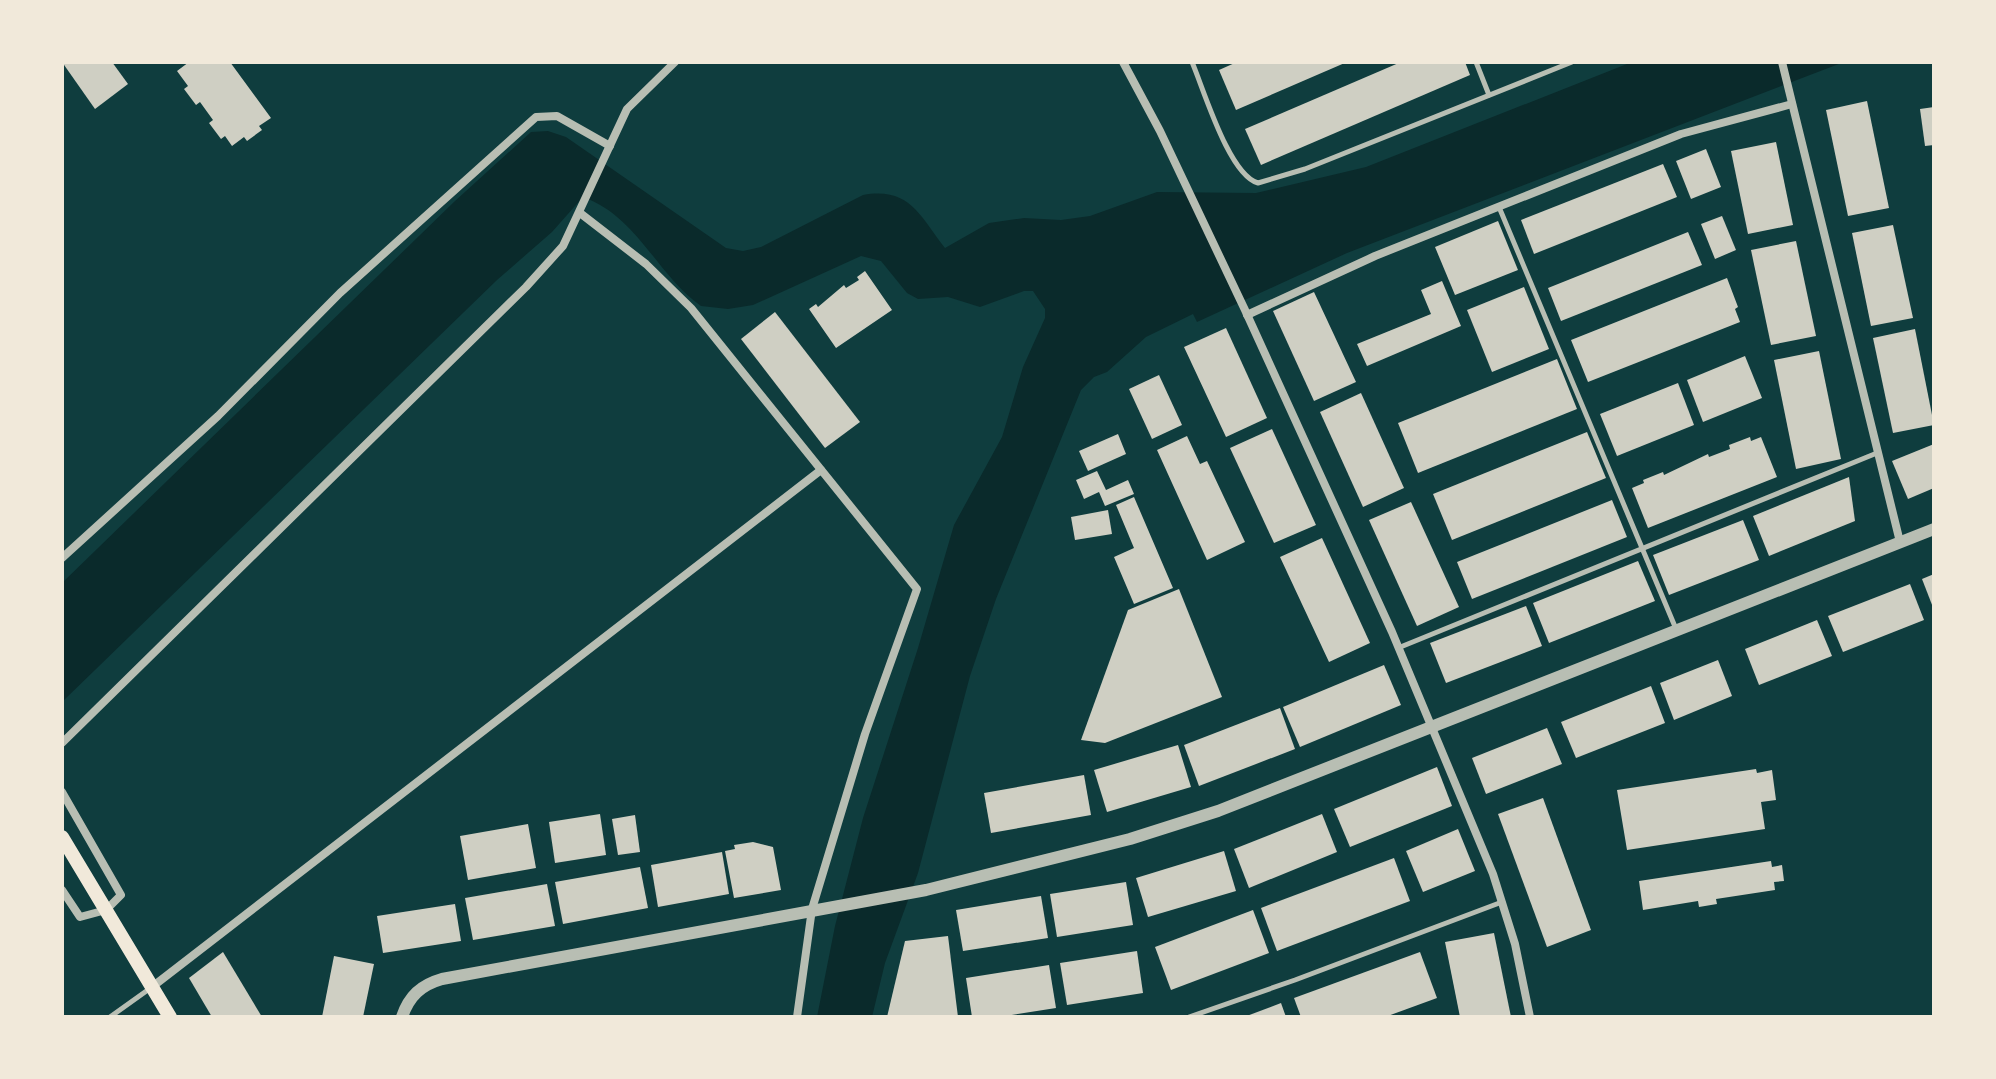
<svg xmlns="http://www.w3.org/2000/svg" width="1996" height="1079" font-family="'Times New Roman',serif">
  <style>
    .water { fill: #0a2a2b }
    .building { fill: #cfcfc3 }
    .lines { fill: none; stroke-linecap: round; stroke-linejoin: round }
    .service { stroke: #b8beb3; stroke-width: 5 }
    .minor { stroke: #b8beb3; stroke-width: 8 }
    .tertiary { stroke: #b8beb3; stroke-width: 12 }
    .secondary { stroke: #f1e9da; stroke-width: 14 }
  </style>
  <rect width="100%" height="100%" fill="#0f3d3e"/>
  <path class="water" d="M1632,62H1844L1347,253L1197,322L1193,314L1146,337L1107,372L1094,377L1081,390L996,599L970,676L918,873L885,963L872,1017H817L835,926L863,818L918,648L954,525L1002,437L1023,367L1045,318V309L1033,291H1024L980,307L948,297L918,299L907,293L881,261L861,256L753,305L728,309L701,306C657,275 637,216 583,197L552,232L497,280L62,702V583L455,201L531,132L548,131L566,137L726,248L743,251L761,247L863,195C910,187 919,215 945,248L989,223L1024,218L1061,220L1090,216L1157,192L1256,193L1366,167Z"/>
  <g class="building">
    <polygon points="62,62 112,62 128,84 95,109"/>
    <polygon points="189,62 230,62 271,118 259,126 262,130 247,141 244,137 232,146 225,136 221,139 209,123 213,120 200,102 196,105 184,89 188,86 177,71"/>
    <polygon points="1237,62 1347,62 1236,110 1219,70"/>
    <polygon points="1401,62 1465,62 1470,75 1261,165 1245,129"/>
    <polygon points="1867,101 1889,208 1848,216 1826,110"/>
    <polygon points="1934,107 1934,145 1925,146 1920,109"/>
    <polygon points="1776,142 1793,225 1748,234 1731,151"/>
    <polygon points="1706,149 1721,187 1691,199 1676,161"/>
    <polygon points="1663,164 1677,197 1534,254 1521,220"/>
    <polygon points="1722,216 1736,250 1715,259 1701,224"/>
    <polygon points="1498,221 1518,270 1455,295 1435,247"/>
    <polygon points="1893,225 1913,318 1871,326 1852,233"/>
    <polygon points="1688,232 1702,265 1561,321 1548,288"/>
    <polygon points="1796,241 1816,336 1771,345 1751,250"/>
    <polygon points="865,271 892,310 836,348 809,309 816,304 818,307 844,285 846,288 859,280 857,277"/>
    <polygon points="1727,278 1738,307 1735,309 1740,322 1588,382 1571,340"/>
    <polygon points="1442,281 1461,326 1367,366 1357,344 1431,314 1421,290"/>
    <polygon points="1524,287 1549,349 1492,372 1467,310"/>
    <polygon points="1314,292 1356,382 1314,401 1273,311"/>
    <polygon points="775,312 860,422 825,448 741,339"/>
    <polygon points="1226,328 1267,418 1226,437 1184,347"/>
    <polygon points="1915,329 1934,425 1893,433 1873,338"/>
    <polygon points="1819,351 1841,459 1796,469 1774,360"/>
    <polygon points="1745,356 1762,398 1703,422 1687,380"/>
    <polygon points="1557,359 1577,409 1418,473 1398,423"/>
    <polygon points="1159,375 1182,425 1152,439 1129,389"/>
    <polygon points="1678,383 1694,425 1617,456 1600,414"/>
    <polygon points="1361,393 1404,488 1363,507 1320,412"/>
    <polygon points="1272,429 1316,525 1274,543 1230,448"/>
    <polygon points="1587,432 1606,478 1452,540 1433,494"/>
    <polygon points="1118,434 1126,454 1088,471 1079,451"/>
    <polygon points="1187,436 1200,464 1207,461 1245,542 1207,560 1157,450"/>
    <polygon points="1750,437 1751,441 1761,437 1777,477 1648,528 1632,488 1644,483 1643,480 1663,472 1664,475 1708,454 1709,457 1730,449 1729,445"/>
    <polygon points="1934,444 1934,488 1908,499 1892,461"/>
    <polygon points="1097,471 1106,490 1128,480 1134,494 1105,506 1099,492 1084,499 1076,480"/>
    <polygon points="1849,477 1855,521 1769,556 1753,516"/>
    <polygon points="1134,497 1173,588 1134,604 1114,557 1134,548 1116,505"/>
    <polygon points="1612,500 1627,537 1472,599 1457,562"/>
    <polygon points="1411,502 1459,607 1417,626 1369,520"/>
    <polygon points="1108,510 1112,534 1075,540 1071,517"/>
    <polygon points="1743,520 1759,560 1669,595 1653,555"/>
    <polygon points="1322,538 1370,643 1329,662 1280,557"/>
    <polygon points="1638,561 1655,601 1549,643 1533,603"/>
    <polygon points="1934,574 1934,610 1922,579"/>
    <polygon points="1910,584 1924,620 1843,652 1828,616"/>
    <polygon points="1179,589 1222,697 1105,743 1081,740 1128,610"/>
    <polygon points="1526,606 1542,646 1446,683 1430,643"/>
    <polygon points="1817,620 1832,656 1759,685 1745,649"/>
    <polygon points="1718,660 1732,696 1674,720 1660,683"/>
    <polygon points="1384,665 1401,705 1300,747 1283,707"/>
    <polygon points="1651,686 1665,723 1576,758 1561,722"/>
    <polygon points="1280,708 1295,749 1199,786 1184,745"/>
    <polygon points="1547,728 1562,764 1486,794 1472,758"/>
    <polygon points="1178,745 1191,787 1107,812 1094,770"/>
    <polygon points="1437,767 1452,806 1350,847 1334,809"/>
    <polygon points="1756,769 1757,773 1772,770 1776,800 1761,802 1765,829 1627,850 1617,790"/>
    <polygon points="1084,775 1091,815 991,833 984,793"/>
    <polygon points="1543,798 1591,930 1547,947 1498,814"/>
    <polygon points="600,814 606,855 555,863 549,822"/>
    <polygon points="1322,814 1337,852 1249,888 1234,849"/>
    <polygon points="635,815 640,852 618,855 612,819"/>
    <polygon points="528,824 536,868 468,880 460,836"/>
    <polygon points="1458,829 1475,871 1423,892 1406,851"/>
    <polygon points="753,842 773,847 781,890 734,898 725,851 735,849 734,845"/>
    <polygon points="1224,851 1236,891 1148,917 1136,878"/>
    <polygon points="722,852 729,894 658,907 651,865"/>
    <polygon points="1394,858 1410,901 1277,951 1261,908"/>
    <polygon points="1771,861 1772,867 1782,865 1784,881 1774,882 1775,890 1716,899 1717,904 1699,907 1698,901 1643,910 1639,881"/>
    <polygon points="640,867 648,908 563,924 555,882"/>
    <polygon points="1126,882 1133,925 1057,937 1050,894"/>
    <polygon points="547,884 555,926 473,940 465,898"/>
    <polygon points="1041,896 1048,938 963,951 956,910"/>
    <polygon points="455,904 461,941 383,953 377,916"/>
    <polygon points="1253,910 1269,953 1171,990 1155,947"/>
    <polygon points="1494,933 1511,1017 1460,1017 1445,942"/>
    <polygon points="948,936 958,1017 887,1017 905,941"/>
    <polygon points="1137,951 1143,993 1067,1005 1060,963"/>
    <polygon points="223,952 262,1017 212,1017 189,978"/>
    <polygon points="1420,952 1437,998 1385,1017 1301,1017 1294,998"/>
    <polygon points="334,956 374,964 363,1017 322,1017"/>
    <polygon points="1049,965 1056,1008 999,1017 972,1017 966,978"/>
    <polygon points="1281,1003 1286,1017 1244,1017"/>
  </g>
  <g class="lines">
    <g class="service">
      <path d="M1192,62C1204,90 1229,175 1258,183L1305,169L1572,62"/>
      <polyline points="1476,62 1489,95"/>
      <polyline points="1499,207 1676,629"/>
      <polyline points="1398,648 1877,453"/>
      <polyline points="110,1017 152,987"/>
      <polyline points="1189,1017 1295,980 1502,902"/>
    </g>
    <g class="minor">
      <polyline points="1123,62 1160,131 1245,310 1392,632 1493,874 1515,944 1530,1017"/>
      <polyline points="1782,62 1900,542"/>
      <polyline points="580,213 646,264 691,308 917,589 865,734 812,909 797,1017"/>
      <polyline points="1247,315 1375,256 1681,134 1792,104"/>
      <polyline points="62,558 218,416 340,293 536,117 557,116 610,146"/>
      <polyline points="62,743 526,287 563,246 627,109 675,62"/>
      <polyline points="62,792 121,895 106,910 80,917 62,890"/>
      <polyline points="152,987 821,470"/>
    </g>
    <path class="tertiary" d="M402,1017C409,996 421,985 442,979L926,890L1130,839L1218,811L1934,529"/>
    <polyline class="secondary" points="62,837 170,1017"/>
  </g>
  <rect width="1996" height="1079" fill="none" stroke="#f1e9da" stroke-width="128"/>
</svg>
